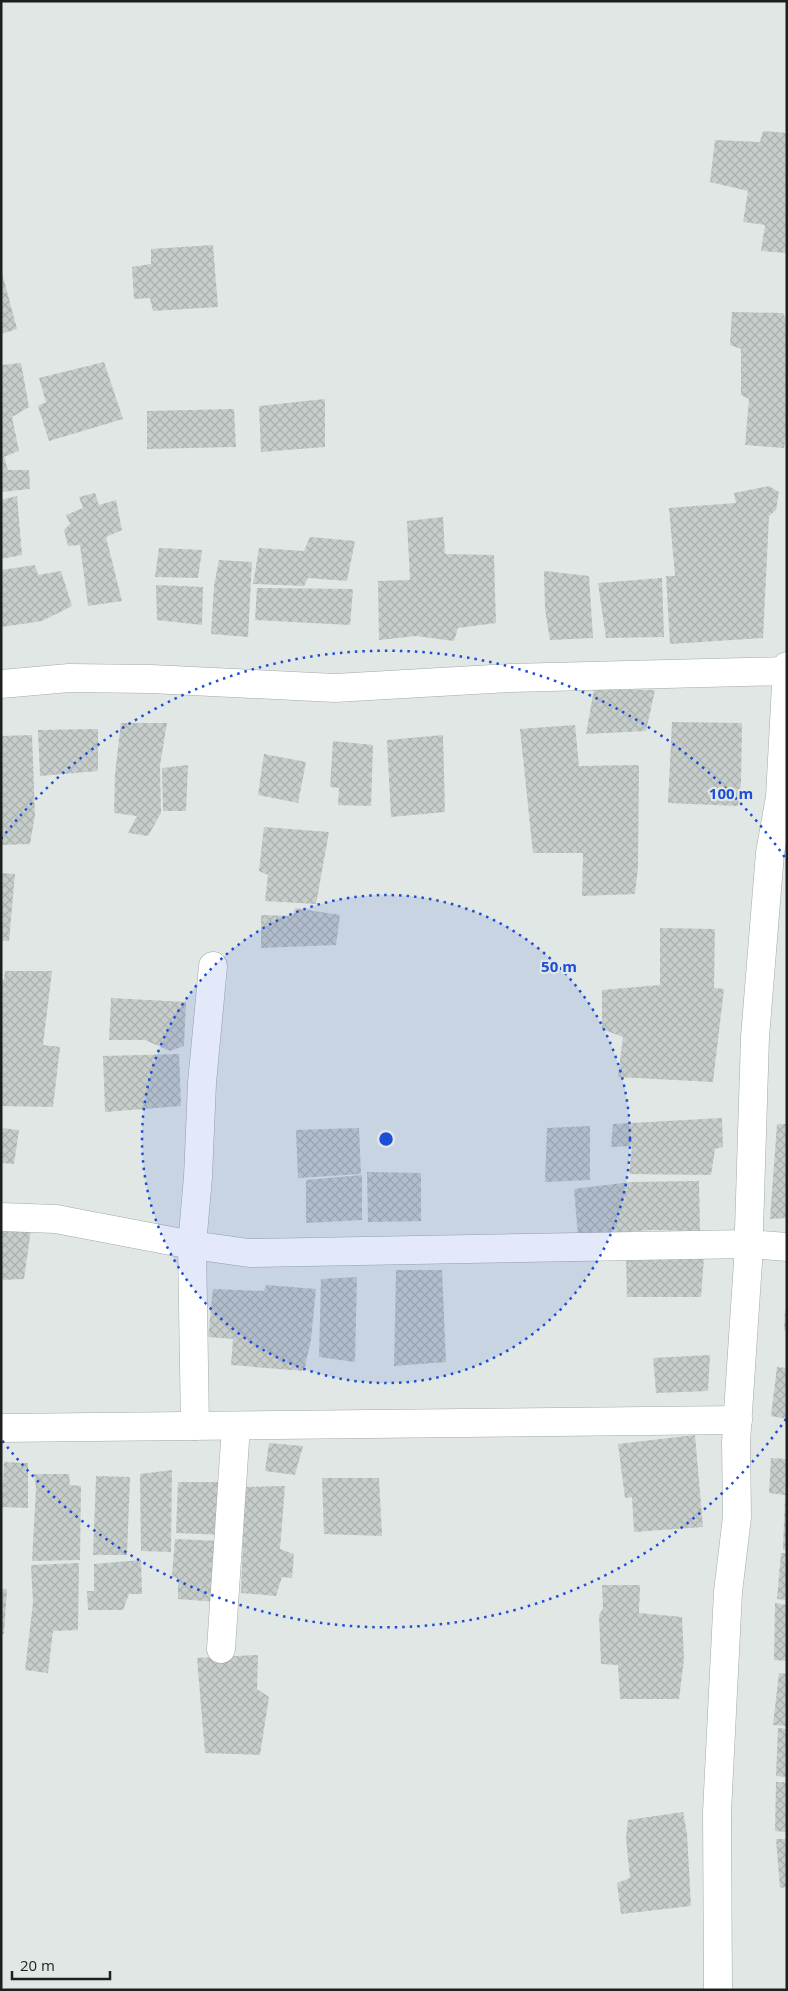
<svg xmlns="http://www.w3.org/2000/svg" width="788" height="1991" font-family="'Open Sans',sans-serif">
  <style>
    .building { fill: url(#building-cross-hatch) }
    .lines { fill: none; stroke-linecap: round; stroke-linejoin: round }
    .minor-casing { stroke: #a2aaa7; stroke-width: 29 }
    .minor { stroke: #fff; stroke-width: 28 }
    .ring { fill: none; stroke: #1d4ed8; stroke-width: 2.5; stroke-dasharray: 2.5 5 }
    .centre { fill: #1d4ed8; stroke: #e0e7e4; stroke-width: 2.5 }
    .ring-label { font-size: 15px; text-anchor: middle; font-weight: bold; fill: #1d4ed8; stroke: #e0e7e4; stroke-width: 4.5; stroke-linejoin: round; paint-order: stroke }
  </style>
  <defs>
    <pattern id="building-cross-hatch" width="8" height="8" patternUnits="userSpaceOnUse" patternTransform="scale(1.25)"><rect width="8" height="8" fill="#c6cdca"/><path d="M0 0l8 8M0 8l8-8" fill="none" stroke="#aab0ad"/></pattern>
  </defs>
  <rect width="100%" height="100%" fill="#e0e7e4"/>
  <g class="building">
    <polygon points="763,131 787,133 787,253 761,251 765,225 743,222 748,191 710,182 715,140 760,142"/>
    <polygon points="213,245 218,307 153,311 150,298 134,299 132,267 151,264 151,249"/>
    <polygon points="1,269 17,329 1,334"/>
    <polygon points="732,312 783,313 787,322 787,431 784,448 745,445 749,399 741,395 741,349 730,345"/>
    <polygon points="104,362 123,419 49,441 38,406 46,402 39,378"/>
    <polygon points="21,363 29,407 12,417 19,451 4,457 8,470 29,470 30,489 1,492 1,365"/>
    <polygon points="325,399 325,447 261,452 259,406"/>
    <polygon points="234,409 236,447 147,449 147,411"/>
    <polygon points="769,486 779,492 776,510 769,516 763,638 670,644 666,576 675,576 669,508 736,503 734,493"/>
    <polygon points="95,493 99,505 116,500 122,530 106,537 122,601 88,606 80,545 68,546 64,530 70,524 66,515 83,508 79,497"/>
    <polygon points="17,496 22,555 1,559 1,500"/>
    <polygon points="443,517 445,554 494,555 496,623 458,628 454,641 416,636 379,640 378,581 410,580 407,521"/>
    <polygon points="310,537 355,541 347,581 308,578 304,586 253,584 259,548 304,551"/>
    <polygon points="159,548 202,550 198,578 155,577"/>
    <polygon points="219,560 252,562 248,637 211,634 214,586"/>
    <polygon points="35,565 38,575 61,571 72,606 42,621 1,627 1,570"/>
    <polygon points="544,571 589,576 593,638 550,640 545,609"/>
    <polygon points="662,578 664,637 606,638 598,583"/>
    <polygon points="156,585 203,587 202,625 157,620"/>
    <polygon points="257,588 353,589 350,625 255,620"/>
    <polygon points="594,689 655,690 646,731 586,734"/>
    <polygon points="672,722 742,723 741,784 738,806 668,803"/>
    <polygon points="121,723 167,723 160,765 161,813 148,836 128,833 137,816 114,813 115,774"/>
    <polygon points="575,725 579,766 639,765 638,867 635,894 582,896 583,853 533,853 520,729"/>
    <polygon points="98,729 98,771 40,776 38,730"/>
    <polygon points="32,735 35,815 30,844 1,845 1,736"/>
    <polygon points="443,735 445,812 391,817 387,740"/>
    <polygon points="333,741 373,745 371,806 338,805 339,788 330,787"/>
    <polygon points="264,754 306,762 298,803 258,795"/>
    <polygon points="188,765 186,811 163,811 162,768"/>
    <polygon points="264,827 329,832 316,904 265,901 268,875 259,871"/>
    <polygon points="1,873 15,874 9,941 1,941"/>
    <polygon points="295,908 340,915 336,945 261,948 261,915 293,916"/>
    <polygon points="660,928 715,929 714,988 724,989 713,1082 618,1077 623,1037 602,1029 602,990 660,985"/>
    <polygon points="5,971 52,971 43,1045 60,1047 53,1107 1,1106 1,980 4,980"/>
    <polygon points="111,998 186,1002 184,1046 170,1051 145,1040 109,1040"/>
    <polygon points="179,1054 181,1106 105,1112 103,1056"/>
    <polygon points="722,1118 723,1147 715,1149 711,1175 629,1174 632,1146 611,1147 613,1124"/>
    <polygon points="777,1124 787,1124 787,1218 770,1219"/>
    <polygon points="590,1126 590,1180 545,1182 547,1128"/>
    <polygon points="1,1128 19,1130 14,1164 1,1163"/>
    <polygon points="359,1128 361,1174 298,1178 296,1130"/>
    <polygon points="367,1172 421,1173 421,1221 368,1222"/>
    <polygon points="362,1175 362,1220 306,1223 306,1180"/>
    <polygon points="699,1181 700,1231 650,1230 578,1236 574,1189 631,1182"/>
    <polygon points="1,1221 32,1222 24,1279 1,1280"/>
    <polygon points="626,1258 704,1258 701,1297 627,1297"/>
    <polygon points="396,1270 442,1270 446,1362 394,1366"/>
    <polygon points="357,1277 355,1362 319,1357 321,1279"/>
    <polygon points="266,1285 316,1289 311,1339 304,1371 231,1365 233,1339 208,1337 213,1289 264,1291"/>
    <polygon points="785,1310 787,1310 787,1331 784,1330"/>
    <polygon points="710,1355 708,1391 656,1393 653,1358"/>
    <polygon points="777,1367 787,1368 787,1419 771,1416"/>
    <polygon points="695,1435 703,1527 634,1532 632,1497 625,1498 618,1444"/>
    <polygon points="269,1443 303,1446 295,1475 265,1471"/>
    <polygon points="771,1458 787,1459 787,1550 783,1550 785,1495 769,1493"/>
    <polygon points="4,1462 28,1463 28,1508 2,1507"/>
    <polygon points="172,1470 171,1552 141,1551 140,1474"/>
    <polygon points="34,1474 69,1474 70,1485 81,1486 80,1560 32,1561 36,1488"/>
    <polygon points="96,1476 130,1477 127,1555 93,1555"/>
    <polygon points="322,1478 379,1478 382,1536 324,1534"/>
    <polygon points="178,1482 225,1482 223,1535 176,1533"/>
    <polygon points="285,1486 280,1549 294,1554 292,1578 282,1577 276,1596 241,1593 245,1487"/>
    <polygon points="175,1539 220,1541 217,1602 178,1599 178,1579 172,1576"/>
    <polygon points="781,1553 787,1553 787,1600 777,1599"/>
    <polygon points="141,1560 142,1594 129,1594 123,1610 88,1610 87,1591 94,1591 94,1564"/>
    <polygon points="79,1563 78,1630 53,1631 48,1673 25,1670 33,1603 31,1565"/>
    <polygon points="602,1585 640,1585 639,1613 682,1617 684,1659 679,1699 620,1699 618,1665 601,1664 599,1615 603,1608"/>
    <polygon points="1,1589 7,1589 4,1634 1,1634"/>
    <polygon points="775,1603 787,1605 787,1661 774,1660"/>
    <polygon points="258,1655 257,1689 269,1697 260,1755 205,1753 197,1658"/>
    <polygon points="779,1673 787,1674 787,1726 773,1725"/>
    <polygon points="778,1728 787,1729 787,1777 776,1776"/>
    <polygon points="776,1782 787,1782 787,1832 775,1831"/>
    <polygon points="683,1812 687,1833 691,1906 621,1914 617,1883 630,1878 626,1838 628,1820"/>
    <polygon points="776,1839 787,1839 787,1887 780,1888"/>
  </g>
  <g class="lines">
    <defs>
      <g id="minor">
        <polyline points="1,684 69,678 151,679 335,688 510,678 787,671"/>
        <polyline points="1,1217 56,1219 192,1245 249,1253 748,1244 787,1247"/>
        <polyline points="195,1426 192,1245 198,1177 202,1083 213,966"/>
        <polyline points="1,1428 738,1420"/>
        <polyline points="221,1649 236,1426"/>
        <polyline points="718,1990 717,1812 728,1592 737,1517 736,1442 748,1262 755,1037 770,853 780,797 787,666"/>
      </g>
    </defs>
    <use href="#minor" class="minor-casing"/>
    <use href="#minor" class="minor"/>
  </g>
  <circle cx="386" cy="1139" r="244" fill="#1d4ed8" fill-opacity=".12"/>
  <g class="ring">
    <circle cx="386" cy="1139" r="244"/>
    <path d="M786 1419A488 488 0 0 1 1 1439M1 839A488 488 0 0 1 786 859"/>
  </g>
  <circle cx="386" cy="1139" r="8" class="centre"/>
  <g class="ring-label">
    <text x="731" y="799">100 m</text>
    <text x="559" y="972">50 m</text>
  </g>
  <rect width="788" height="1991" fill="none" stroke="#1d201f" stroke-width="5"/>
  <path d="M12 1971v8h98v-8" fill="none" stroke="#1d201f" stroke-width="2.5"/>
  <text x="20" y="1971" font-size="15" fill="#1d201f" stroke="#e0e7e4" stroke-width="4" paint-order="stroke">20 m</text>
</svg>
